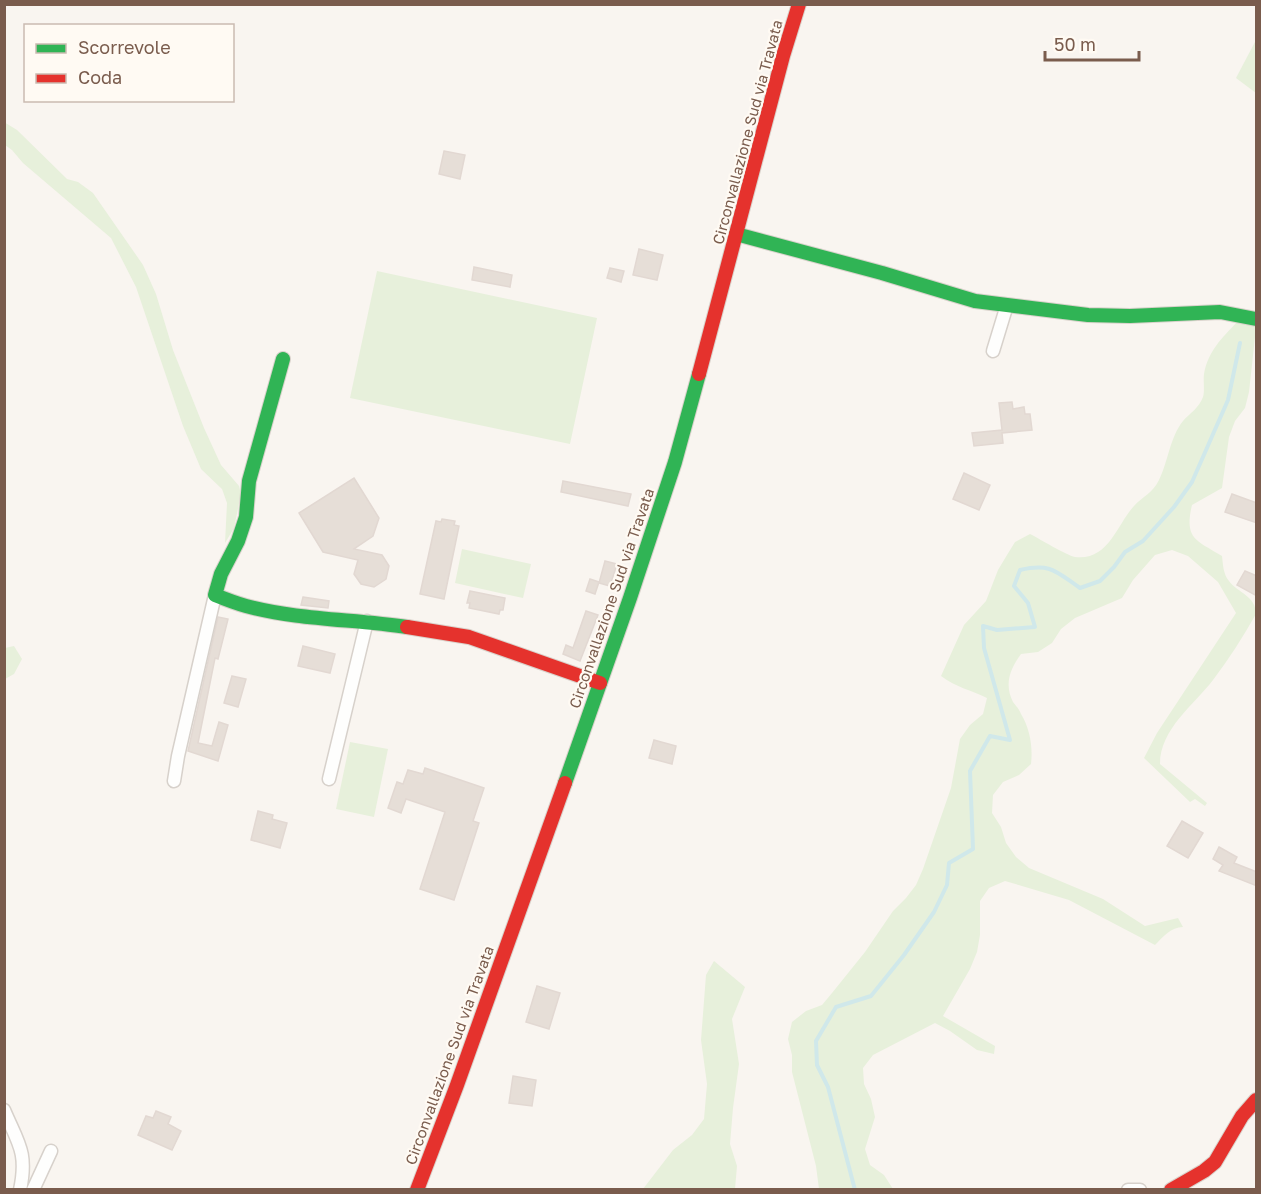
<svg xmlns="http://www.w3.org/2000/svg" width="1261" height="1194" font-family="'Golos Text',sans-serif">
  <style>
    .green { fill: #e7f0db }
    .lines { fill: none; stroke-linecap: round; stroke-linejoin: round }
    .stream { stroke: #d0e8ea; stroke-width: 4 }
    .building { fill: #e6ded7; stroke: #e2d8d2; stroke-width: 1.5 }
    .street-casing { stroke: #d7d1cb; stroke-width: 15 }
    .fast-casing { stroke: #d9d2cb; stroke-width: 16 }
    .jam-casing { stroke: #d9d2cb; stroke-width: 16 }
    .street { stroke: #fefefd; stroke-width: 12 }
    .fast { stroke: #30b455; stroke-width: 14 }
    .jam { stroke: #e5322d; stroke-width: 14 }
    .labels { text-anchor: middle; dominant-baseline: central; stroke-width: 4.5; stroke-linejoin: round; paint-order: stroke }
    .street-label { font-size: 15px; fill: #7a5c4d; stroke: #fffaf3 }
  </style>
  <rect width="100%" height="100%" fill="#f9f5f0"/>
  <g class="green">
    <polygon points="1256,40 1256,93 1236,78"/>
    <polygon points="4,122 17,130 67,179 78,182 93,193 143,265 156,294 173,350 204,428 221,465 239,486 241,494 234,528 225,543 227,503 222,489 201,469 183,426 136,287 111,238 23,163 12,150 5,145"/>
    <polygon points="377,271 597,318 570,444 350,398"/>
    <path d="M1237,322H1249L1256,328L1249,392L1245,408L1235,421L1229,437L1222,488L1192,505C1184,539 1196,540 1222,556C1223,564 1223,574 1229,581C1238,593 1256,596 1256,614C1243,637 1229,659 1213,680C1194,705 1160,729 1160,764L1207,803L1205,806L1195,799L1190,802L1144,758L1157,733L1236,613L1218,582L1188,556L1172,550L1155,555L1133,580L1122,598L1075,618L1061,629L1052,643L1038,652L1021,654C1010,669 1004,684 1013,702C1016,706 1019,709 1021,714C1030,729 1033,747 1031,764L1019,775L1003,782L993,795L992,813L1001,827L1006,843L1016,857L1029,868L1103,899L1145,926L1178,918L1183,927C1171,927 1163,937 1155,945L1069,900L1005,881L989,888L980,901V935L977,952L970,969L943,1016L995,1046L994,1054L977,1050L950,1031L935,1023L873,1055L863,1068L864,1084L871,1099L875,1117L865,1149L870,1165L884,1175L893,1189H819L816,1166L792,1072V1055L788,1039L792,1022L806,1011L822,1005L832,993L865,952L893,911L906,898L916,885L923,869L951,788L960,739L970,725L983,714L987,698C969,689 957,688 941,676L964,625L986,601L998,570L1007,555L1015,542L1030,534C1040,539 1066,555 1075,557C1109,561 1117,524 1134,506C1143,496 1152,494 1159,480C1168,462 1170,437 1183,421C1190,413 1199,408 1203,397C1205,390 1203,381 1204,374C1208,351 1222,338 1237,322Z"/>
    <polygon points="462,549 531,564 523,598 455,583"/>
    <polygon points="14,646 22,659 14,674 5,679 5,648"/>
    <polygon points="350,742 388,749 374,817 336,809"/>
    <polygon points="714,961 745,987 732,1019 739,1064 733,1108 730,1144 737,1166 735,1189 643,1189 673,1150 692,1135 704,1119 707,1084 701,1040 706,975"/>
  </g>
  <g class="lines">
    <path class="stream" d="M855,1190L828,1087L817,1065L816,1041L836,1007L871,996L904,955L934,912L947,885L949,863L973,849L970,771L990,736L1010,740L984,648L983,626L997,630L1035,627L1028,603L1014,586L1020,570C1051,563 1055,571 1080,588L1100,581L1114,567L1125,552L1143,541L1174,507L1192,482L1228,400L1240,343"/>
  </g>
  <g class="building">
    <polygon points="444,151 465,155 460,179 439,174"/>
    <polygon points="639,249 663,255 657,280 633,275"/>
    <polygon points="474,267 512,275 510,287 472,280"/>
    <polygon points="610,268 624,271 621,282 607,278"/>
    <polygon points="1012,402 1013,409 1024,407 1025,414 1030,414 1032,430 1002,433 1003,443 974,446 972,433 1002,430 999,403"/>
    <polygon points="964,473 990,485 979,510 953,499"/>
    <polygon points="354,478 379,518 373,536 354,549 382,555 389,566 386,579 374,587 361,584 354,574 358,560 323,552 299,513"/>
    <polygon points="563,481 631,494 628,506 561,492"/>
    <polygon points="1232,494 1257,503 1257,523 1225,512"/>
    <polygon points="442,519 455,521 454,525 459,526 444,599 420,594 436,521 441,522"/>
    <polygon points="605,561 617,564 610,586 599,583"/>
    <polygon points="1245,571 1257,576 1257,596 1237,585"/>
    <polygon points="590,579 599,582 595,594 586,591"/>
    <polygon points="470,591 505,598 503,610 500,610 499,614 469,608 470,603 467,603"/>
    <polygon points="303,597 329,601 328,608 301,605"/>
    <polygon points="586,611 598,615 580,661 563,654 566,645 573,648"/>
    <polygon points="218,617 228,619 218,659 215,658 198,743 212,746 219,722 228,725 218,761 188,751"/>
    <polygon points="303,646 335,654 330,673 298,666"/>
    <polygon points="232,676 246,679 238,707 224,703"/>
    <polygon points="654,740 676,746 672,764 649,758"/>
    <polygon points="425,768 484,788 473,821 479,823 454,900 420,889 445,812 406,799 401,813 388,808 397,782 403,784 408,770 423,774"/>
    <polygon points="258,811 273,815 272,819 287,823 280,848 251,840"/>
    <polygon points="1182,821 1203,833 1188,858 1167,846"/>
    <polygon points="1219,847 1237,857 1234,863 1257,872 1257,886 1219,871 1223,865 1213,859"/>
    <polygon points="537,986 560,993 549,1029 526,1022"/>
    <polygon points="513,1076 536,1080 532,1106 509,1103"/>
    <polygon points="156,1111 171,1117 168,1124 181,1131 172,1150 138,1135 146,1116 153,1118"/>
  </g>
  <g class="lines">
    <defs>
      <g id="street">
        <polyline points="993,351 1007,305"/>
        <polyline points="329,779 367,621"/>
        <polyline points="174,781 178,756 215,595"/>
        <path d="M4,1110C18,1143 28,1152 20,1190"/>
        <polyline points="33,1190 51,1151"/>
        <polyline points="1128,1190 1140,1190"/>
      </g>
      <g id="fast">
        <polyline points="736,234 882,273 975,301 1088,315 1130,316 1220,312 1256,319"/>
        <path d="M283,359L249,481L246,517L238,541L221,574L215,595C225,599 235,603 246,606C298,620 354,619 407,627"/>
        <polyline points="565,783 630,598 675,462 699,374"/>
      </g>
      <g id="jam">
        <polyline points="699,374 783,56 799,4"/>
        <polyline points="407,627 469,637 600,683"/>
        <polyline points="417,1190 457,1085 565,783"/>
        <polyline points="1171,1190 1204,1171 1215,1162 1242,1116 1256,1100"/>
      </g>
    </defs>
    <use href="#street" class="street-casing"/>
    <use href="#fast" class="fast-casing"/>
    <use href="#jam" class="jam-casing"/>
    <use href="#street" class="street"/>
    <use href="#fast" class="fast"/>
    <use href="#jam" class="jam"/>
  </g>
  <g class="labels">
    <g class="street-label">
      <text transform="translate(747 132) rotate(-75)">Circonvallazione Sud via Travata</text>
      <text transform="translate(611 598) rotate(-71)">Circonvallazione Sud via Travata</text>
      <text transform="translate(449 1055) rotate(-70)">Circonvallazione Sud via Travata</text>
    </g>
  </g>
  <rect width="1261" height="1194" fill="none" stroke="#7a5c4d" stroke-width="12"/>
  <rect x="24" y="24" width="210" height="78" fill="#fffaf3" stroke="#cabbb1" stroke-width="1.5"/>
  <rect x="36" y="44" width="30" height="9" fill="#30b455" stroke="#cabbb1" stroke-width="1.5"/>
  <text x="78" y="54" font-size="18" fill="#7a5c4d">Scorrevole</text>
  <rect x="36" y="74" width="30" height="9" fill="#e5322d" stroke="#cabbb1" stroke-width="1.5"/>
  <text x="78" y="84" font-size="18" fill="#7a5c4d">Coda</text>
  <path d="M1045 51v9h94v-9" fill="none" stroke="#7a5c4d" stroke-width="3"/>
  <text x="1054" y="51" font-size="18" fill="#7a5c4d" stroke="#fffaf3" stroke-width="4.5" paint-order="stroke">50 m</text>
</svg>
